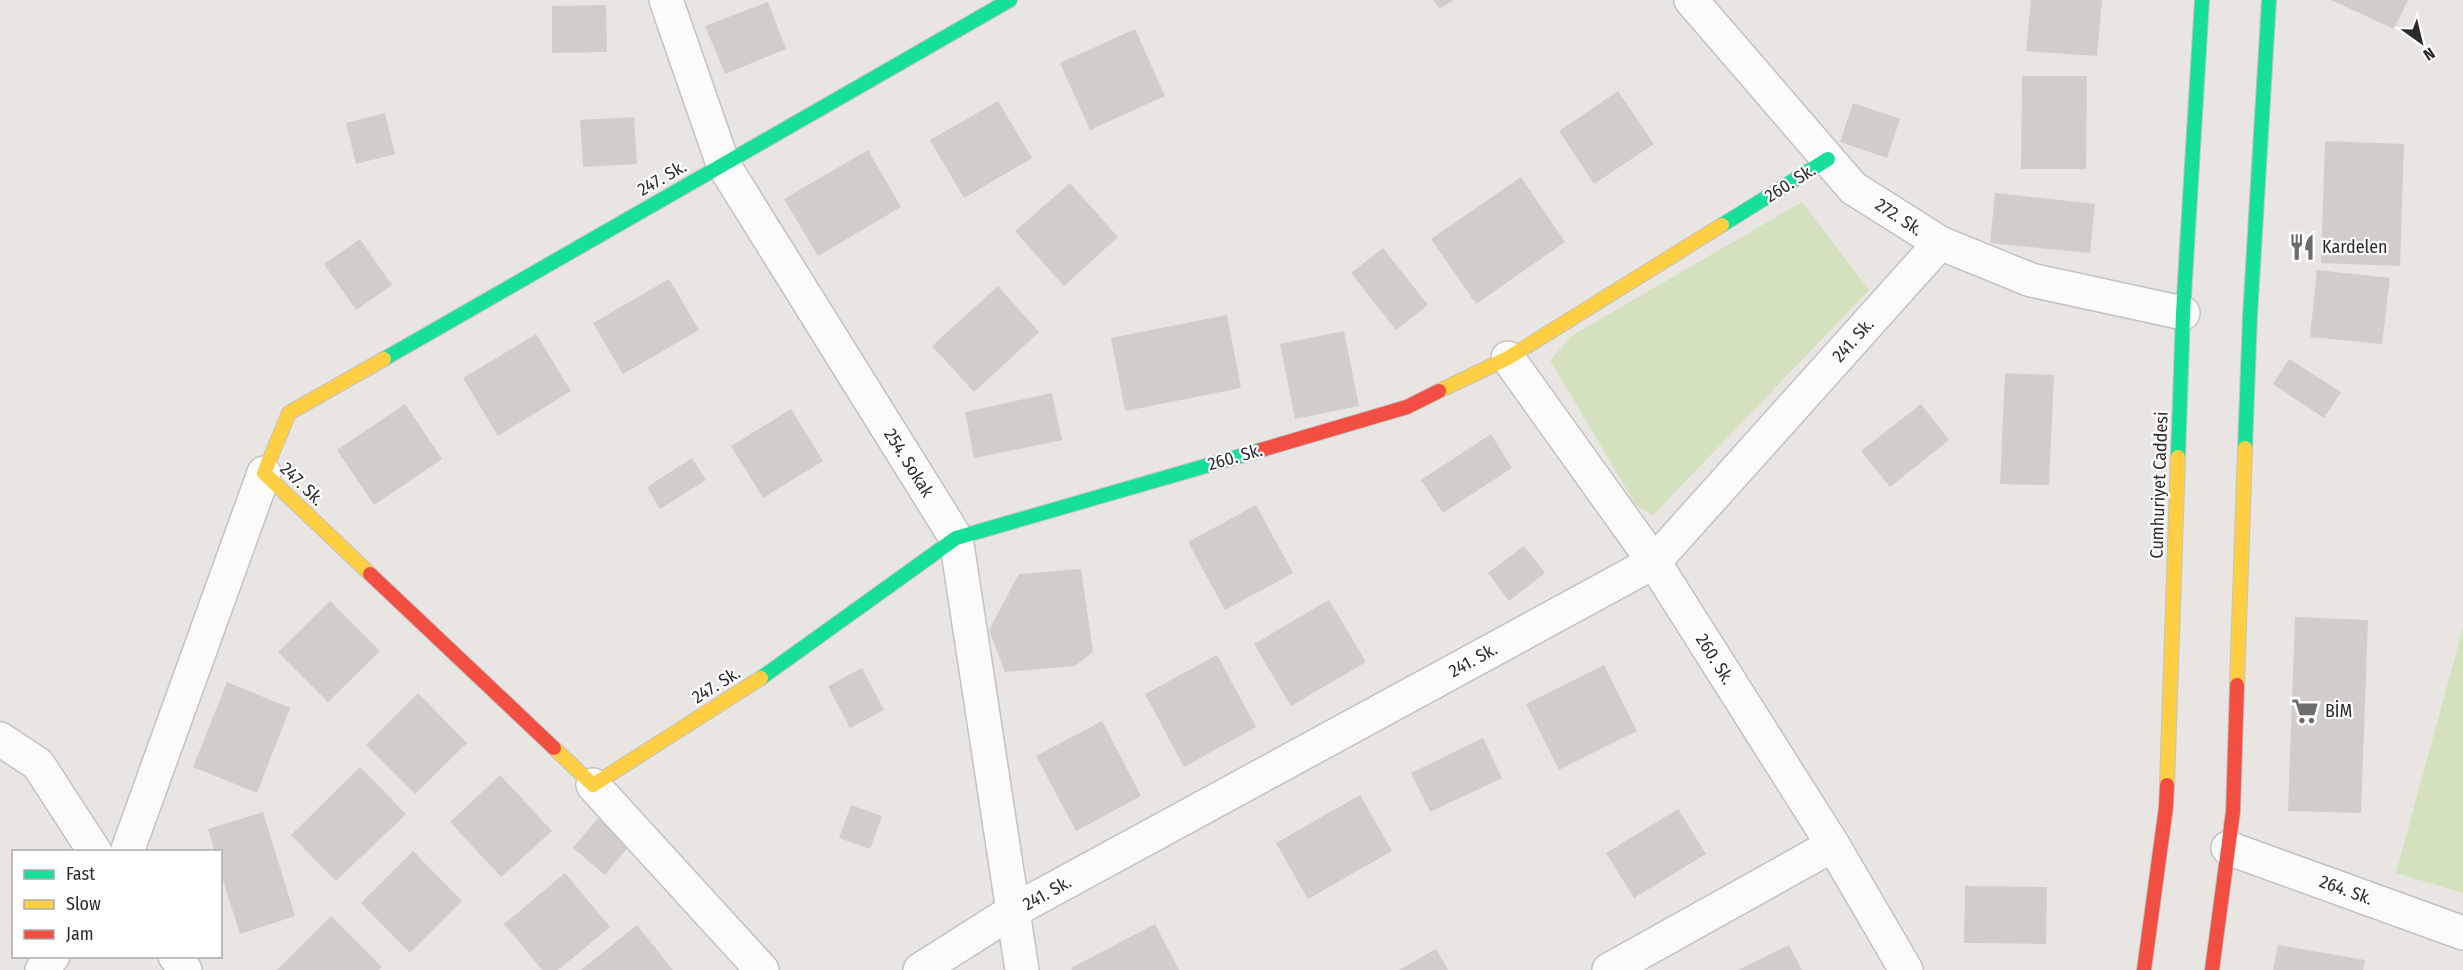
<svg xmlns="http://www.w3.org/2000/svg" width="2463" height="970" font-family="'Fira Sans Condensed',sans-serif">
  <style>
    .green { fill: #d3e1be }
    .building { fill: #d0cdcb }
    .lines { fill: none; stroke-linecap: round; stroke-linejoin: round }
    .street-casing { stroke: #c3c2c2; stroke-width: 36 }
    .fast-casing { stroke: #c3c2c2; stroke-width: 16 }
    .slow-casing { stroke: #c3c2c2; stroke-width: 16 }
    .jam-casing { stroke: #c3c2c2; stroke-width: 16 }
    .street { stroke: #fcfbfb; stroke-width: 33 }
    .fast { stroke: #16e098; stroke-width: 14 }
    .slow { stroke: #ffcf43; stroke-width: 14 }
    .jam { stroke: #f24e42; stroke-width: 14 }
    .labels { text-anchor: middle; dominant-baseline: central; stroke-width: 4.5; stroke-linejoin: round; paint-order: stroke }
    .street-label { font-size: 18px; fill: #2b2b2b; stroke: #fff }
    .poi-label { font-size: 18px; fill: #2b2b2b; stroke: #fff; text-anchor: start }
  </style>
  <rect width="100%" height="100%" fill="#e9e5e2"/>
  <g class="green">
    <polygon points="1802,202 1869,290 1653,515 1636,505 1550,360 1573,335"/>
    <polygon points="2463,628 2463,893 2396,873"/>
  </g>
  <g class="building">
    <polygon points="1433,0 1454,0 1439,9"/>
    <polygon points="2031,0 2102,0 2097,56 2026,51"/>
    <polygon points="2331,0 2408,0 2394,29"/>
    <polygon points="768,2 786,49 725,74 705,26"/>
    <polygon points="606,5 607,52 552,53 552,6"/>
    <polygon points="1135,29 1165,96 1090,130 1060,63"/>
    <polygon points="2022,76 2087,76 2086,169 2021,169"/>
    <polygon points="1618,91 1654,144 1594,184 1559,131"/>
    <polygon points="998,101 1032,158 964,198 930,140"/>
    <polygon points="1853,103 1900,119 1887,158 1840,142"/>
    <polygon points="385,113 395,154 356,164 346,123"/>
    <polygon points="634,117 637,164 583,167 580,120"/>
    <polygon points="2325,141 2404,144 2400,266 2321,263"/>
    <polygon points="868,150 901,207 818,256 784,199"/>
    <polygon points="1521,177 1565,242 1476,304 1431,239"/>
    <polygon points="1070,183 1118,237 1064,286 1015,231"/>
    <polygon points="1995,193 2095,204 2090,253 1990,243"/>
    <polygon points="360,239 392,285 356,310 324,264"/>
    <polygon points="1383,248 1428,305 1396,330 1351,273"/>
    <polygon points="2317,270 2390,278 2382,344 2310,337"/>
    <polygon points="669,279 699,330 623,374 593,323"/>
    <polygon points="998,286 1039,332 974,392 932,346"/>
    <polygon points="1227,315 1241,388 1125,411 1111,338"/>
    <polygon points="1344,331 1359,406 1295,419 1280,344"/>
    <polygon points="536,334 571,391 498,436 463,378"/>
    <polygon points="2289,359 2341,392 2324,418 2273,384"/>
    <polygon points="2005,373 2054,375 2049,485 2000,484"/>
    <polygon points="1052,393 1062,440 974,458 965,412"/>
    <polygon points="405,404 442,459 374,505 337,450"/>
    <polygon points="1921,404 1949,440 1890,487 1861,451"/>
    <polygon points="791,409 823,461 763,498 731,446"/>
    <polygon points="1491,434 1512,468 1443,513 1421,480"/>
    <polygon points="692,458 706,480 660,509 647,487"/>
    <polygon points="1256,505 1293,573 1225,610 1188,542"/>
    <polygon points="1524,546 1545,573 1509,601 1488,573"/>
    <polygon points="1081,569 1093,652 1075,666 1005,672 989,630 1019,574"/>
    <polygon points="1329,600 1366,662 1291,706 1254,644"/>
    <polygon points="330,601 380,651 328,702 278,652"/>
    <polygon points="2295,617 2368,620 2361,813 2288,811"/>
    <polygon points="1217,655 1256,727 1184,767 1145,694"/>
    <polygon points="1604,665 1637,731 1559,770 1526,704"/>
    <polygon points="862,668 884,710 850,728 828,686"/>
    <polygon points="227,682 290,708 257,793 193,767"/>
    <polygon points="418,693 467,743 415,794 366,745"/>
    <polygon points="1102,721 1141,796 1076,831 1036,756"/>
    <polygon points="1483,738 1502,778 1430,812 1411,773"/>
    <polygon points="360,767 406,814 336,881 291,835"/>
    <polygon points="500,775 552,831 501,877 450,822"/>
    <polygon points="1360,795 1392,851 1308,899 1276,843"/>
    <polygon points="851,805 882,816 870,849 839,838"/>
    <polygon points="1678,809 1706,854 1634,898 1606,853"/>
    <polygon points="263,812 295,916 240,934 220,871 220,852 215,852 208,829"/>
    <polygon points="598,818 630,845 605,875 573,848"/>
    <polygon points="413,851 462,901 410,953 361,903"/>
    <polygon points="565,873 610,927 558,970 542,970 504,924"/>
    <polygon points="1965,886 2047,887 2046,944 1964,943"/>
    <polygon points="331,916 382,967 379,970 277,970"/>
    <polygon points="1155,924 1179,970 1072,970 1071,968"/>
    <polygon points="637,925 673,970 581,970"/>
    <polygon points="1789,945 1802,970 1738,970"/>
    <polygon points="2278,945 2365,960 2363,970 2273,970"/>
    <polygon points="1436,949 1448,970 1399,970"/>
  </g>
  <g class="lines">
    <defs>
      <g id="street">
        <polyline points="666,0 723,164 956,538 1022,970"/>
        <polyline points="1691,0 1853,188 1940,243 2031,280 2183,313"/>
        <polyline points="1508,358 1654,562 1833,845 1906,970"/>
        <polyline points="0,739 38,764 95,852"/>
        <polyline points="593,785 762,970"/>
        <polyline points="2228,848 2463,933"/>
        <polyline points="127,852 264,473"/>
        <polyline points="175,956 185,970"/>
        <polyline points="42,970 53,956"/>
        <polyline points="920,970 1013,911 1654,562 1940,243"/>
        <polyline points="1609,970 1833,845"/>
      </g>
      <g id="fast">
        <polyline points="1722,225 1828,159"/>
        <polyline points="384,359 1010,0"/>
        <polyline points="2245,448 2250,316 2269,0"/>
        <polyline points="2178,457 2183,313 2202,0"/>
        <polyline points="761,678 956,538 1261,450"/>
      </g>
      <g id="slow">
        <polyline points="1439,391 1508,358 1722,225"/>
        <polyline points="370,574 264,473 289,413 384,359"/>
        <polyline points="2237,685 2245,448"/>
        <polyline points="554,748 593,785 761,678"/>
        <polyline points="2167,785 2178,457"/>
      </g>
      <g id="jam">
        <polyline points="1261,450 1407,407 1439,391"/>
        <polyline points="370,574 554,748"/>
        <polyline points="2144,970 2166,807 2167,785"/>
        <polyline points="2212,970 2233,812 2237,685"/>
      </g>
    </defs>
    <use href="#street" class="street-casing"/>
    <use href="#fast" class="fast-casing"/>
    <use href="#slow" class="slow-casing"/>
    <use href="#jam" class="jam-casing"/>
    <use href="#street" class="street"/>
    <use href="#fast" class="fast"/>
    <use href="#slow" class="slow"/>
    <use href="#jam" class="jam"/>
  </g>
  <defs>
    <symbol id="restaurant-bare" viewBox="-9 -9 18 18"><path d="M-5-6h1v4h1v-4h1v4h1v-4h1v5L-1.5 .5V6h-2V.5L-5-1ZM5-6V6H3V1.5H1.5Q1.5-4 5-6Z" fill="#6e6c6b" stroke="#fff" stroke-width="2.5" paint-order="stroke"/></symbol>
    <symbol id="supermarket-bare" viewBox="-9 -9 18 18"><path d="M-6-5.5h2.5l.6 2H6L4.5 2H-2.5L-4.4-4H-6ZM-1.5 3.2a1.3 1.3 0 1 0 .1 0ZM3 3.2a1.3 1.3 0 1 0 .1 0Z" fill="#6e6c6b" stroke="#fff" stroke-width="2.5" paint-order="stroke"/></symbol>
  </defs>
  <g fill-rule="evenodd">
    <use href="#restaurant-bare" x="2283" y="228" width="38" height="38"/>
    <use href="#supermarket-bare" x="2286" y="692" width="38" height="38"/>
  </g>
  <g class="labels">
    <g class="street-label">
      <text transform="translate(662 178) rotate(-30)">247. Sk.</text>
      <text transform="translate(1790 183) rotate(-32)">260. Sk.</text>
      <text transform="translate(1899 217) rotate(33)">272. Sk.</text>
      <text transform="translate(1853 340) rotate(-48)">241. Sk.</text>
      <text transform="translate(1235 457) rotate(-16)">260. Sk.</text>
      <text transform="translate(909 463) rotate(58)">254. Sokak</text>
      <text transform="translate(302 484) rotate(44)">247. Sk.</text>
      <text transform="translate(2159 485) rotate(-88)">Cumhuriyet Caddesi</text>
      <text transform="translate(1715 659) rotate(58)">260. Sk.</text>
      <text transform="translate(1473 660) rotate(-29)">241. Sk.</text>
      <text transform="translate(716 685) rotate(-32)">247. Sk.</text>
      <text transform="translate(2346 890) rotate(20)">264. Sk.</text>
      <text transform="translate(1047 893) rotate(-29)">241. Sk.</text>
    </g>
    <g class="poi-label">
      <text x="2322" y="247">Kardelen</text>
      <text x="2325" y="711">BİM</text>
    </g>
  </g>
  <rect x="12" y="850" width="210" height="108" fill="#ffffff" stroke="#aaaaaa" stroke-width="1.5"/>
  <rect x="24" y="870" width="30" height="9" fill="#16e098" stroke="#aaaaaa" stroke-width="1.5"/>
  <text x="66" y="880" font-size="18" fill="#2b2b2b">Fast</text>
  <rect x="24" y="900" width="30" height="9" fill="#ffcf43" stroke="#aaaaaa" stroke-width="1.5"/>
  <text x="66" y="910" font-size="18" fill="#2b2b2b">Slow</text>
  <rect x="24" y="930" width="30" height="9" fill="#f24e42" stroke="#aaaaaa" stroke-width="1.5"/>
  <text x="66" y="940" font-size="18" fill="#2b2b2b">Jam</text>
  <g transform="translate(2421 42) rotate(146)" stroke="#ffffff" stroke-width="4.5" paint-order="stroke">
  <path d="M0-4.5L10 22L0 15L-10 22Z" fill="#2b2b2b"/>
  <text y="-9" font-size="16" font-weight="bold" text-anchor="middle" fill="#2b2b2b">N</text>
  </g>
</svg>
